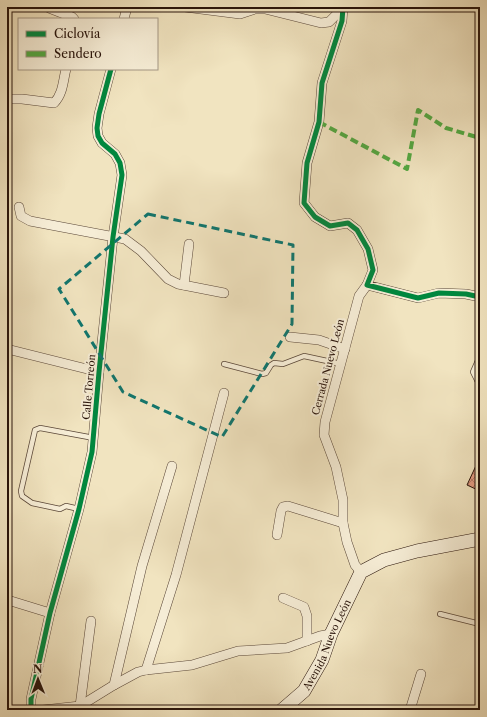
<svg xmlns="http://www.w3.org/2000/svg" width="487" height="717" font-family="'Libre Caslon Text',serif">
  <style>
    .building { fill: url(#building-cross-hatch); stroke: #28130a }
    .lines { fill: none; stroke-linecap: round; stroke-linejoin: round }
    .service-casing { stroke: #5a4738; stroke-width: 6 }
    .minor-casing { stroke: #5a4738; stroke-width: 10 }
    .secondary-casing { stroke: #28130a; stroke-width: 14 }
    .service { stroke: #f6edd6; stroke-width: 4.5 }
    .minor { stroke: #f6edd6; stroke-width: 9 }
    .secondary { stroke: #f6edd6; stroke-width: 13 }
    .quiet { stroke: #53a841; stroke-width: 4; stroke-dasharray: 8 4; stroke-linecap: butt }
    .cycleway-casing { stroke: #f6edd6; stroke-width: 8 }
    .cycleway { stroke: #00873e; stroke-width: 5 }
    .marked { fill: none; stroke: #0f766e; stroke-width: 3; stroke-dasharray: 8 5; stroke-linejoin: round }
    .labels { text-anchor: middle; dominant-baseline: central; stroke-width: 4; stroke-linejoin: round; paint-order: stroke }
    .street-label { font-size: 10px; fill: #28130a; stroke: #f6edd6 }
  </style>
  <defs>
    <pattern id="building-cross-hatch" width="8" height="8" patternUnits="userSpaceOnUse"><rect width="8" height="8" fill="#e39b82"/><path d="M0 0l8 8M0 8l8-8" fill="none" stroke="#b87d69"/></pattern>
  </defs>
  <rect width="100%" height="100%" fill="#f1e4c0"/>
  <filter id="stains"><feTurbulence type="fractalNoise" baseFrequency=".005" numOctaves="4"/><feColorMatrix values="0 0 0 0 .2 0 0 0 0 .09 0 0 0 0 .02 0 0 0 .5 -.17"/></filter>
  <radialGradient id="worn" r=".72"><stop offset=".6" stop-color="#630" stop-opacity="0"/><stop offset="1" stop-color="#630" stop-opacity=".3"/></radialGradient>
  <polygon class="building" points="480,457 480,491 467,485"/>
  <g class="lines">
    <defs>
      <g id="service">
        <polyline points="480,356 473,372 480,386"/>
        <polyline points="224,364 262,374 266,373 271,365 274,363 283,364 304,356 341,364"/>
        <polyline points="79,509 66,506 60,509 32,503 22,496 21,491 35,430 40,428 94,438"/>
        <polyline points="440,614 480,624"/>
      </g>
      <g id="minor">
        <polyline points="185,7 240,14 255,9 265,9 321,23 329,22 339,12 342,11"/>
        <polyline points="343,7 342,21 322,83 319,122 307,163 304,203 315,217 330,226 348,223 357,230 368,249 373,270 367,285 418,298 439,293 466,294 480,297"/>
        <polyline points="49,8 72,17 74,19"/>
        <polyline points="124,19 127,7"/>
        <path d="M7,99H22L54,103C63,94 63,81 66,69"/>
        <polyline points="19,207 21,216 30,221 125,239 141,251 168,279 178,284 224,293"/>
        <polyline points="184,285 189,244"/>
        <polyline points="290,337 319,340 345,349"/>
        <polyline points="7,349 99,372"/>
        <polyline points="277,535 281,511 283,507 288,506 343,523"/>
        <polyline points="361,572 355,565 347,542 343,523 343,500 336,467 324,435 325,422 359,296 367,285"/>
        <polyline points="283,598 304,607 307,616 307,641"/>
        <polyline points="7,601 11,601 50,613"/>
        <polyline points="146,670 176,575 224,393"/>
        <polyline points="114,685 142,566 172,466"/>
        <polyline points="31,710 31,699 50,613 79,509 92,452 99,372 113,237 122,175 120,163 115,154 102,143 98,136 97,128 99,114 111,69"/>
        <polyline points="43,710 80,706 114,685 138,672 146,670 192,665 238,651 287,648 320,636 331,634"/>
        <polyline points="89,710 80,706 91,621"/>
        <polyline points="410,710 421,674"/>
      </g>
      <g id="secondary">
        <path id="s1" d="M282,710L304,691L322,660L331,634L361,572L384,560L417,551L480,539"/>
      </g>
    </defs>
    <use href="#service" class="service-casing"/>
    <use href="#minor" class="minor-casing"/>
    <use href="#secondary" class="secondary-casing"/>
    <use href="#service" class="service"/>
    <use href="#minor" class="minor"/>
    <use href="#secondary" class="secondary"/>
    <polyline class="quiet" points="319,122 407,169 418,110 446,128 480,138"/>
    <defs>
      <g id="cycleway">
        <polyline points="343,7 342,21 322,83 319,122 307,163 304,203 315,217 330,226 348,223 357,230 368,249 373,270 367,285 418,298 439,293 466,294 480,297"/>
        <polyline points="31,710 31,699 50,613 79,509 92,452 99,372 113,237 122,175 120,163 115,154 102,143 98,136 97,128 99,114 111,69"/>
      </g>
    </defs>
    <use href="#cycleway" class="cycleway-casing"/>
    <use href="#cycleway" class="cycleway"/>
  </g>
  <path class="marked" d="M148,214L293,245L292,324L222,437L123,392L59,289Z"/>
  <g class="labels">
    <g class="street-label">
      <text transform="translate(328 367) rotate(-75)">Cerrada Nuevo León</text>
      <text transform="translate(89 387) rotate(-85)">Calle Torreón</text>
      <text stroke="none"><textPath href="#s1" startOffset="81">Avenida Nuevo León</textPath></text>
    </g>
  </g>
  <rect width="487" height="717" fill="none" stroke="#f1e4c0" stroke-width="24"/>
  <rect x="8" y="8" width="471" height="701" fill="none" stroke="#28130a" stroke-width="2"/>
  <rect x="12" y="12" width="463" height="693" fill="none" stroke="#28130a"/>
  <rect x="18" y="18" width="140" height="52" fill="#f6edd6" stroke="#a49684"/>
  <rect x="26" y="31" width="20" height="6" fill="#00873e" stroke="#a49684"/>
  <text x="54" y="38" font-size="12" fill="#28130a">Ciclovía</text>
  <rect x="26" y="51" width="20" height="6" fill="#53a841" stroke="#a49684"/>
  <text x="54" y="58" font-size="12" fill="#28130a">Sendero</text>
  <g transform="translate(38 679) rotate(359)" stroke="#f6edd6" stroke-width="3" paint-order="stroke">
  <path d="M0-3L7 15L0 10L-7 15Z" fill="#28130a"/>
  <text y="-6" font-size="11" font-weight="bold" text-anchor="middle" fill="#28130a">N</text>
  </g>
  <rect width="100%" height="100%" filter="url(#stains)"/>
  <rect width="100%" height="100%" fill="url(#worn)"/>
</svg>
